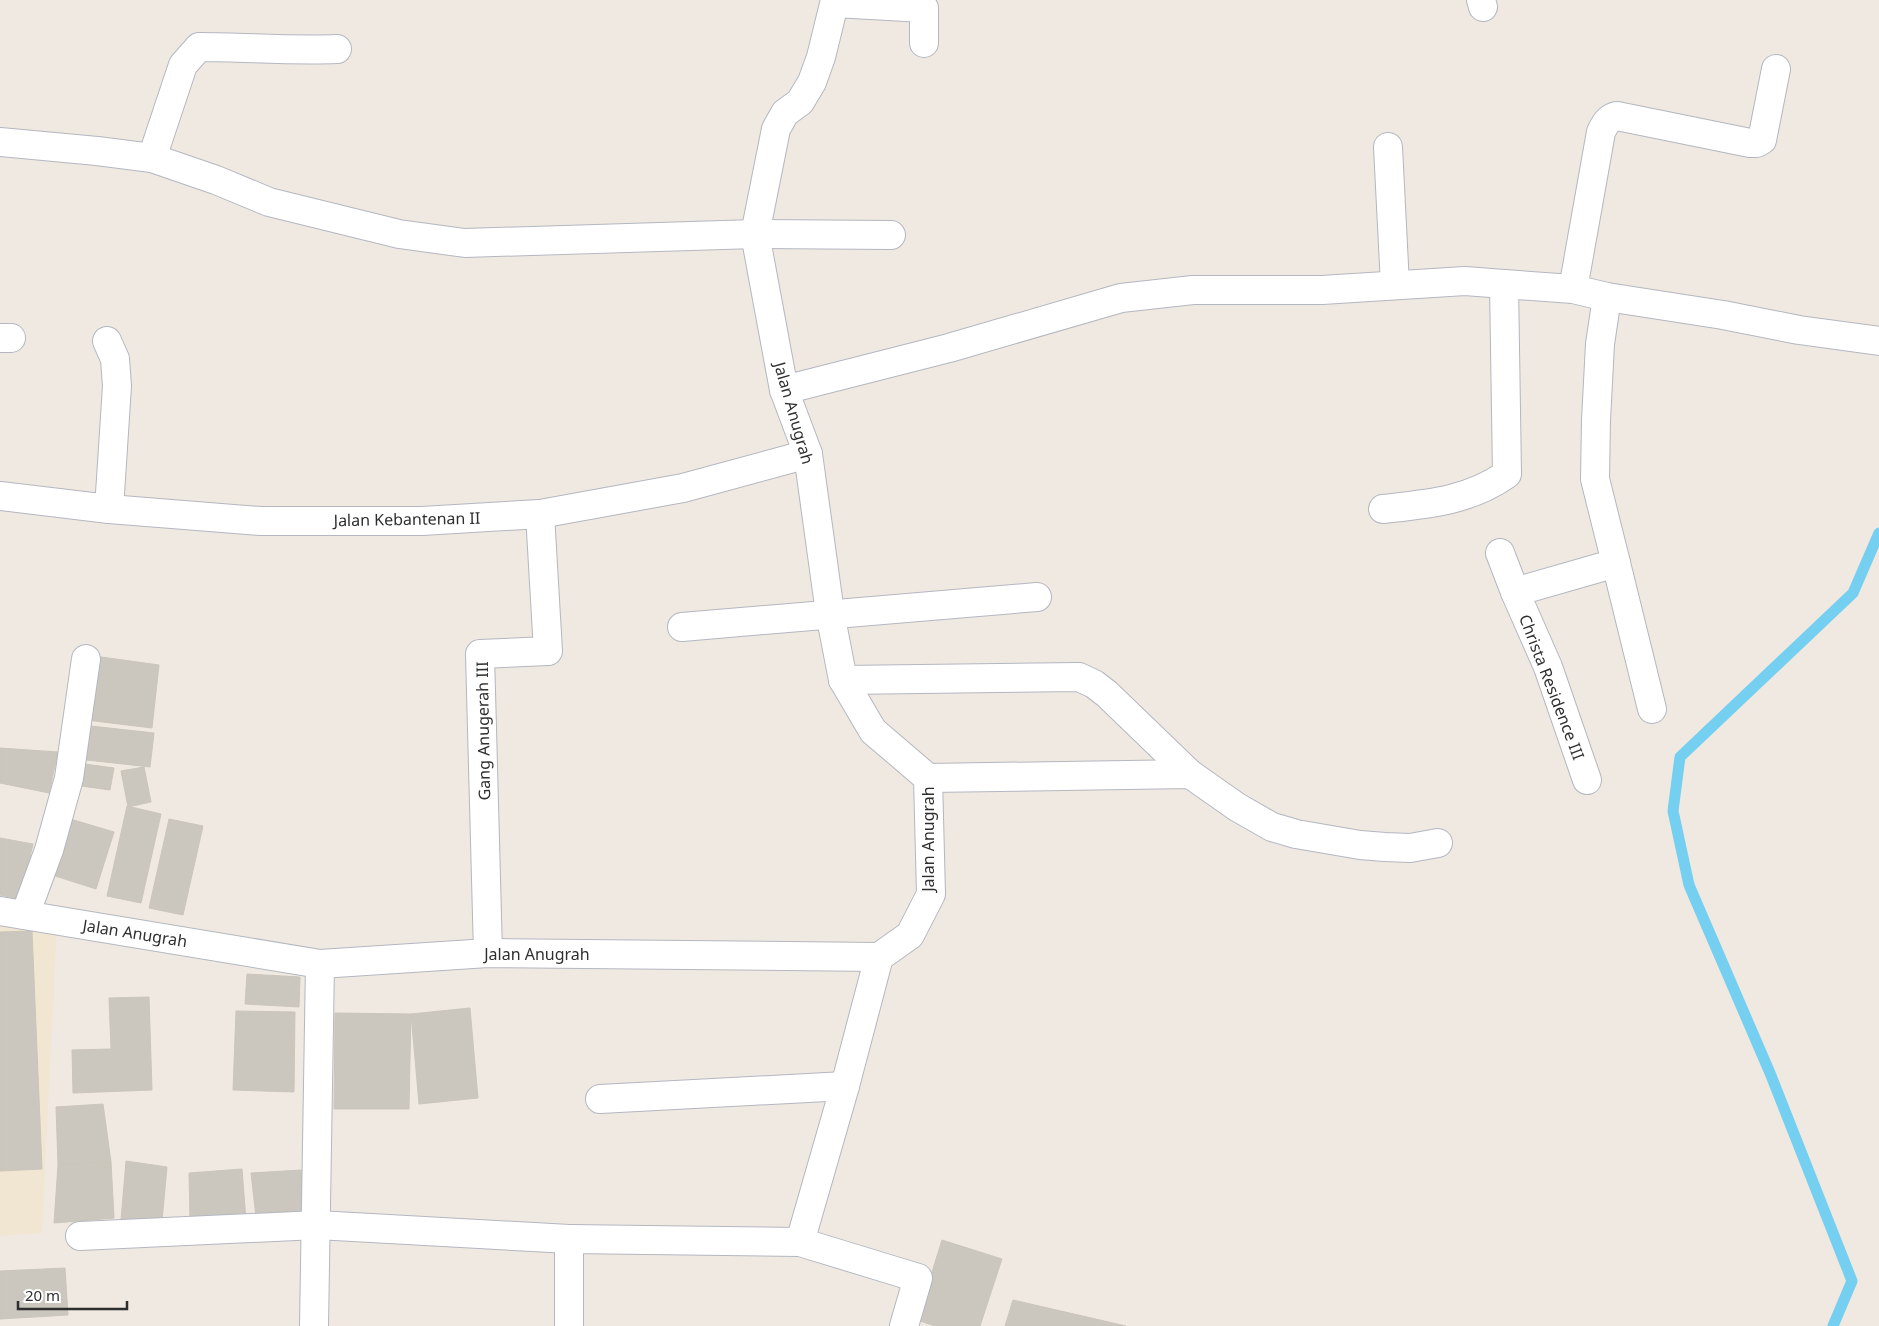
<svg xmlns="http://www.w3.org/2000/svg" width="1879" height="1326" font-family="'Noto Sans',sans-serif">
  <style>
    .education { fill: #f0e6d1 }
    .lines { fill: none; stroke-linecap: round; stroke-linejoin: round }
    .stream { stroke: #75cff0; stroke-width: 11 }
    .building { fill: #cbc7bf; stroke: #cbc5ba }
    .minor-casing { stroke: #b4b7c1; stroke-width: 30 }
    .minor { stroke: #fff; stroke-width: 28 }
    .labels { text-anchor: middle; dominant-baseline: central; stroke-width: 5; stroke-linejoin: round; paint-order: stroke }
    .street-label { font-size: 16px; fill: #2e2e2e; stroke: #fff }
  </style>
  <rect width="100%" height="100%" fill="#efe9e1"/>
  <polygon class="education" points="0,911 57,920 42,1233 0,1236"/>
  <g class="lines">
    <polyline class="stream" points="1833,1326 1852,1281 1770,1073 1689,885 1673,811 1680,757 1853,593 1879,533"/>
  </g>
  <g class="building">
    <polygon points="94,656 159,665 152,728 86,720"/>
    <polygon points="82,725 154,733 150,767 78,759"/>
    <polygon points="0,748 58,752 49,793 0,783"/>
    <polygon points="77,763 114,768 110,790 74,785"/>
    <polygon points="144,767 151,802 128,807 121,771"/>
    <polygon points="127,806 161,814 141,903 107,896"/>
    <polygon points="67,818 114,832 96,889 49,874"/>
    <polygon points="169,819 203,826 183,915 149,908"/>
    <polygon points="0,838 33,844 20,899 0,895"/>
    <polygon points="32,931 42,1169 0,1171 0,932"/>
    <polygon points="247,974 300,977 299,1007 245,1004"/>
    <polygon points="149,997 152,1090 73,1093 72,1050 111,1049 109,998"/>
    <polygon points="470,1008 478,1098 419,1104 411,1014"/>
    <polygon points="236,1011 295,1012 294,1092 233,1090"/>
    <polygon points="335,1013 411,1014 409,1109 334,1109"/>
    <polygon points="103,1104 111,1162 58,1165 56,1107"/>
    <polygon points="126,1161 167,1167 162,1221 121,1220"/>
    <polygon points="111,1162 114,1218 54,1223 58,1165"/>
    <polygon points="242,1169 246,1220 190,1220 189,1173"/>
    <polygon points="302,1170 301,1217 256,1217 251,1173"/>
    <polygon points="942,1240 1002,1259 980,1326 935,1326 917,1320"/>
    <polygon points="65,1268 68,1315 0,1319 0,1271"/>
    <polygon points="1013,1300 1126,1326 1005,1326"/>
  </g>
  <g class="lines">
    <defs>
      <g id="minor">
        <polyline points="1481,0 1483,7"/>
        <polyline points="835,3 924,8 924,43"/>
        <polyline points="0,142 97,151 152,158 216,180 269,202 399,234 465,243 755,234 891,235"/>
        <polyline points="1388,147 1395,285"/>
        <path d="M152,158L183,65L199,47C245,47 291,51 337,49"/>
        <path d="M1573,289L1601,132C1605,124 1608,118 1617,116L1750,143H1757L1762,140L1776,69"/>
        <polyline points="0,338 11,338"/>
        <polyline points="107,341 115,359 117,386 109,509"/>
        <polyline points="784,390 949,348 1121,298 1193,290 1322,290 1465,281 1504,284 1573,289 1607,297 1723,315 1799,330 1879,341"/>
        <polyline points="0,496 109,509 260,521 422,521 540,514 683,488 808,454"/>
        <path d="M1383,509C1428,504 1469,501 1507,474L1504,284"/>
        <polyline points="1500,553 1515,592"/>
        <polyline points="1616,563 1652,709"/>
        <polyline points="682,627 1037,597"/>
        <polyline points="843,680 1079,677 1094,684 1107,694 1190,774"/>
        <polyline points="928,778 1190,774 1237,807 1272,827 1296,834 1360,845 1385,847 1410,848 1438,843"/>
        <polyline points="1587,780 1548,667 1515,592 1616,563 1595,479 1596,420 1600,344 1607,297"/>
        <polyline points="0,911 320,964 488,953 879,957 910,935 931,894 928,778 873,731 843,680 830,613 808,454 784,390 755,234 776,129 785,113 800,102 812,82 821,57 835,0"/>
        <polyline points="25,915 49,850 69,778 86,659"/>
        <polyline points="488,953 480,654 548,651 540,514"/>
        <polyline points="600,1099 845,1086"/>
        <polyline points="80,1236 317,1225 569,1239"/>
        <polyline points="800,1242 918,1278 904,1326"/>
        <polyline points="314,1326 320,964"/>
        <polyline points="569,1326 569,1239 800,1242 845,1086 879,957"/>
      </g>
    </defs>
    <use href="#minor" class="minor-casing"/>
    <use href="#minor" class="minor"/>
  </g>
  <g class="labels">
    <g class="street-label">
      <text transform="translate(794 413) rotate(74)">Jalan Anugrah</text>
      <text transform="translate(407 519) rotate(-1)">Jalan Kebantenan II</text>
      <text transform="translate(1552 687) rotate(69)">Christa Residence III</text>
      <text transform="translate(483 731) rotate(-91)">Gang Anugerah III</text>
      <text transform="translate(928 839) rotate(-90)">Jalan Anugrah</text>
      <text transform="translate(135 933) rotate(9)">Jalan Anugrah</text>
      <text x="537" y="954">Jalan Anugrah</text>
    </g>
  </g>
  <path d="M18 1301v8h109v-8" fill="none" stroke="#2e2e2e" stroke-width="2.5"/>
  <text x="25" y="1301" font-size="15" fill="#2e2e2e" stroke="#ffffff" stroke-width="4" paint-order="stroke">20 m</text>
</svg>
